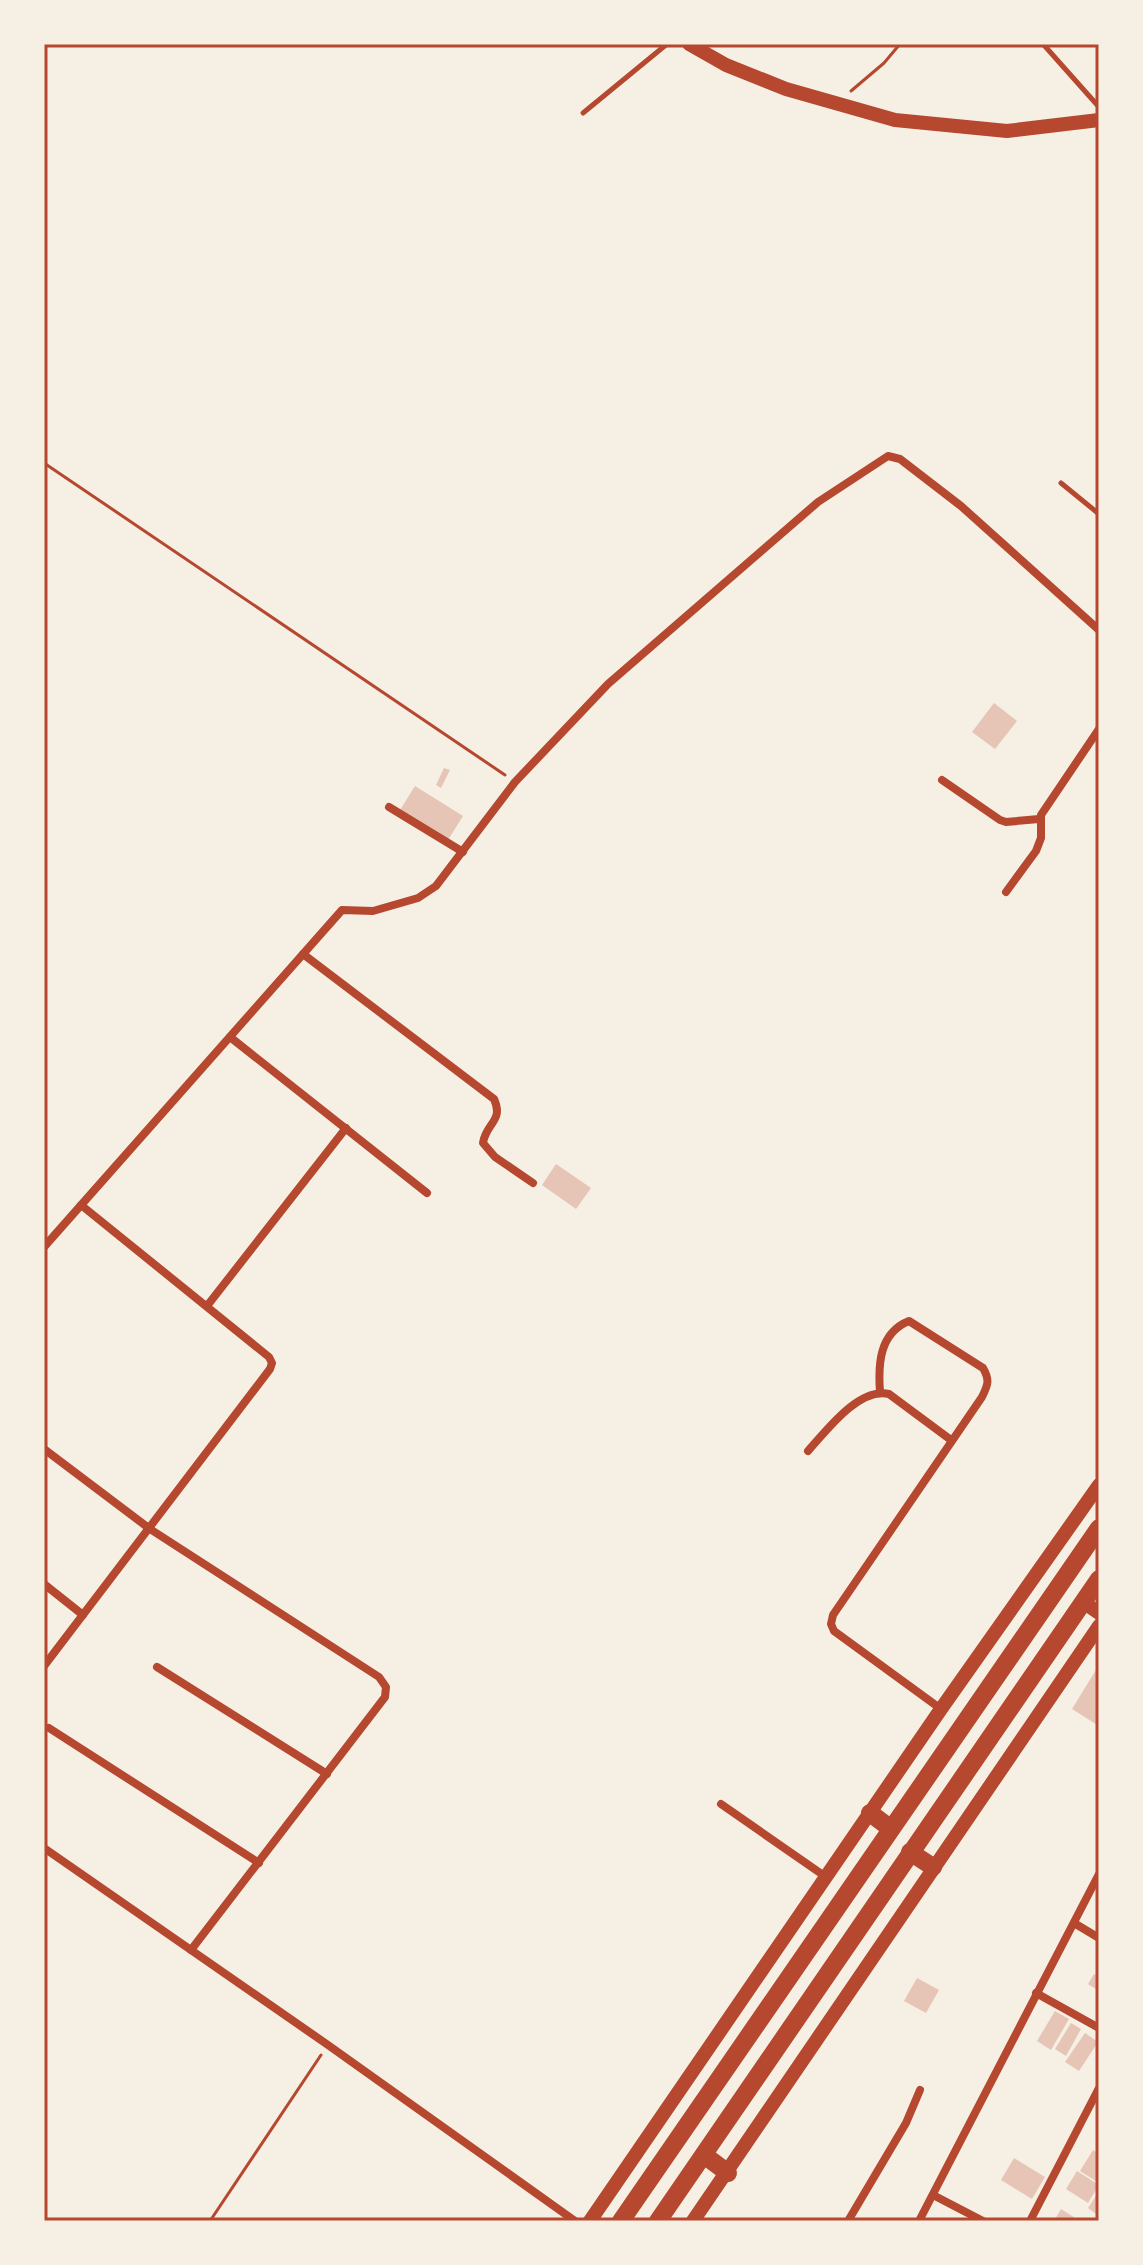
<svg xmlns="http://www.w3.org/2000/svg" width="1143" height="2265" font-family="Manrope,sans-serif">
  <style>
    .building { fill: #e6c5b7 }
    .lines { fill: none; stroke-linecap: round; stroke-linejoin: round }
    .path { stroke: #b5482f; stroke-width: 3 }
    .service { stroke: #b5482f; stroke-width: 5 }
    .minor { stroke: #b5482f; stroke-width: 8 }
    .tertiary { stroke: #b5482f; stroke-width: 14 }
    .trunk { stroke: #b5482f; stroke-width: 18 }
    .neatline { fill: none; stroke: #b5482f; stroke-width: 3 }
  </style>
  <rect width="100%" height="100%" fill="#f6efe4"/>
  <g class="building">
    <polygon points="994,703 1017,721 995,749 972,732"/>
    <polygon points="444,768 450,770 441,788 436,785"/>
    <polygon points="415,786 463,816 448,840 400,810"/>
    <polygon points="556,1164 591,1188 576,1209 542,1185"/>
    <polygon points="1099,1665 1099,1726 1072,1709"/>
    <polygon points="1094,1974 1099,1977 1099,1991 1088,1984"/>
    <polygon points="917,1978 939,1990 926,2013 904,2001"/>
    <polygon points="1055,2011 1069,2019 1051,2050 1037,2041"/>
    <polygon points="1071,2023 1081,2029 1066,2056 1055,2049"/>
    <polygon points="1085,2033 1098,2042 1079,2071 1065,2062"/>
    <polygon points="1093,2150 1099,2154 1099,2183 1080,2171"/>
    <polygon points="1014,2158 1045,2177 1032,2199 1001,2180"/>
    <polygon points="1077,2171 1099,2185 1088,2203 1066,2189"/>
    <polygon points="1099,2191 1099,2216 1088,2208"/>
    <polygon points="1061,2209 1080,2221 1054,2221"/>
  </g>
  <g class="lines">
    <g class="path">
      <polyline points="851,91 884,63 900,44"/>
      <polyline points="44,463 505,775"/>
      <polyline points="210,2221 321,2055"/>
    </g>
    <g class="service">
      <polyline points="1043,44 1099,107"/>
      <polyline points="583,113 667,44"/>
      <polyline points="1061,483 1099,514"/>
    </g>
    <g class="minor">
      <polyline points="942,780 1000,820 1006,822 1039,819"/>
      <polyline points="389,807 463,852"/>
      <polyline points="1006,892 1036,851 1041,838 1041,815 1099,729"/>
      <path d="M303,954L494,1099C504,1121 486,1123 483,1143L495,1157L533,1183"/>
      <polyline points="230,1037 427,1193"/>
      <polyline points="44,1247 342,910 373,911 418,898 436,886 515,782 608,684 818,502 888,456 900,459 961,506 1099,630"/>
      <polyline points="207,1306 346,1128"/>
      <path d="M880,1392C878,1365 879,1333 909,1321L983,1368C990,1380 988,1385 982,1397L833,1615L831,1624L834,1631L941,1709"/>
      <polyline points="44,1449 150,1529 379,1677 386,1687 385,1697 191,1950"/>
      <path d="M808,1451C827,1430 859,1387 889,1394L951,1440"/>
      <polyline points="44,1584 83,1615"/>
      <polyline points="44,1666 270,1369 272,1363 269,1357 81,1205"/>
      <polyline points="157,1667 327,1774"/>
      <polyline points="49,1728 259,1863"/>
      <polyline points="721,1804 826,1877"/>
      <polyline points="44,1848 328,2045 575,2221"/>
      <polyline points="1074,1923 1099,1938"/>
      <polyline points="1036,1993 1099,2028"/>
      <polyline points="933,2195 983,2221"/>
      <polyline points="848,2221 906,2123 920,2090"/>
      <polyline points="919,2221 1099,1874"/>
      <polyline points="1030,2221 1099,2088"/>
    </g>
    <g class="tertiary">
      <polyline points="689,44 726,65 786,89 895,120 1007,131 1099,120"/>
      <polyline points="1083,1602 1099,1613"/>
      <polyline points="590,2221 941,1709 1099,1485"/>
      <polyline points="693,2221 1099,1626"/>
    </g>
    <g class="trunk">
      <polyline points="870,1813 890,1828"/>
      <polyline points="910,1852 933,1867"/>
      <polyline points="704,2155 728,2173"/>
      <polyline points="621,2221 1099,1528"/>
      <polyline points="658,2221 1099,1579"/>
    </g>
  </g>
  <rect width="1143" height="2265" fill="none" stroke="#f6efe4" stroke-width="92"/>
  <rect x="46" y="46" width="1051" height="2173" class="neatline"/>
</svg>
